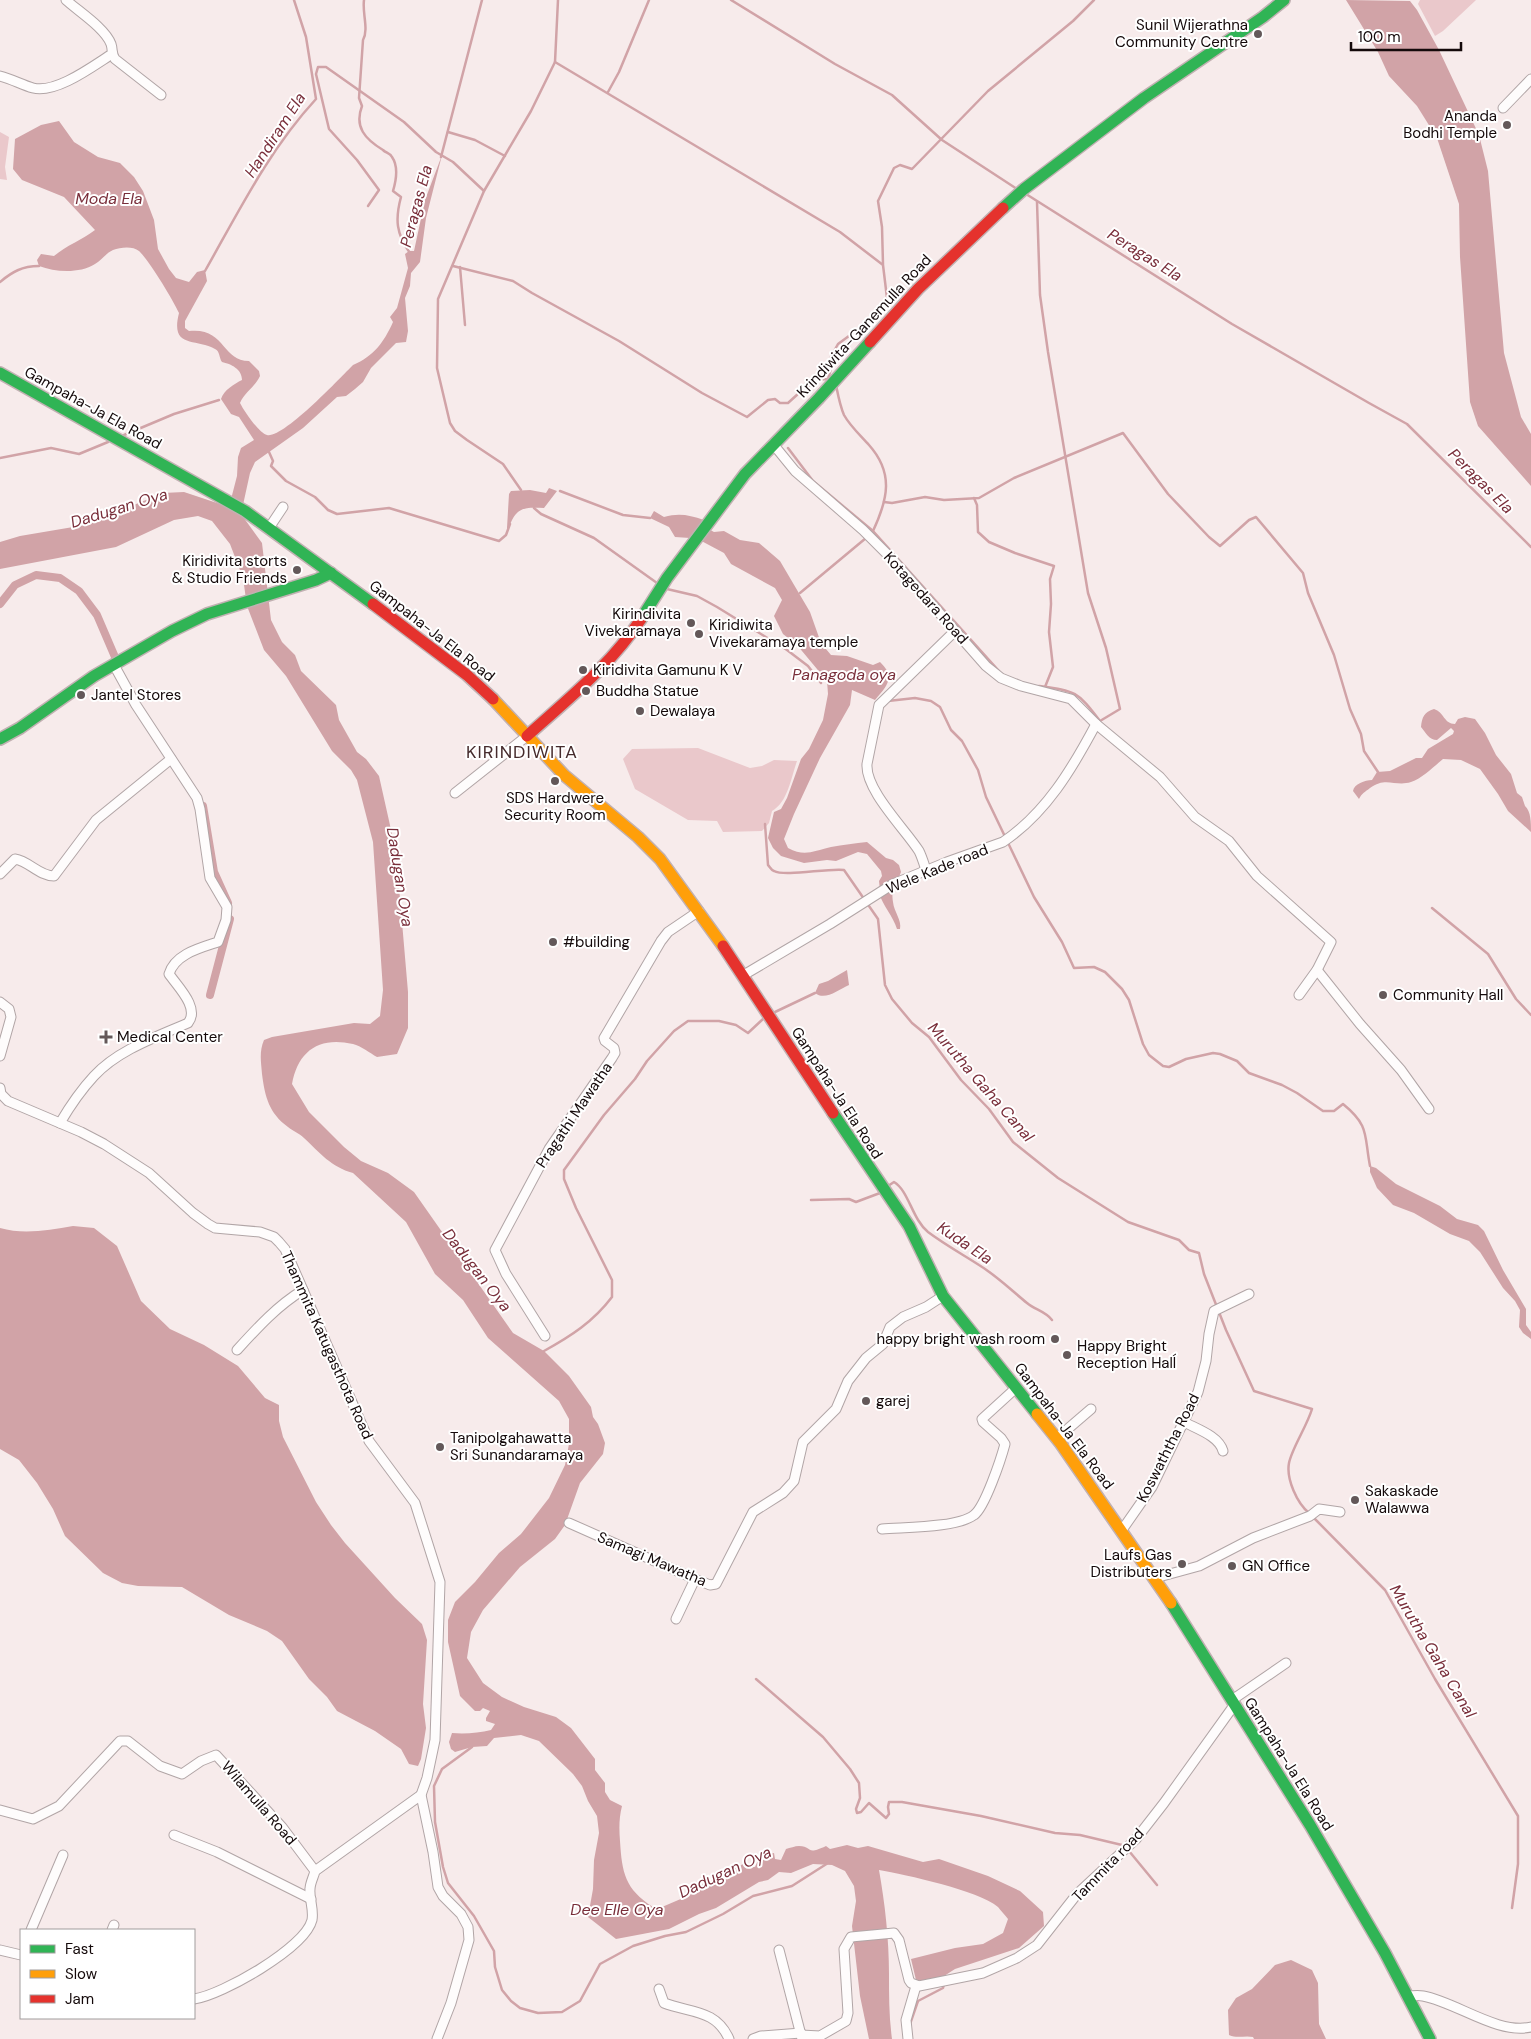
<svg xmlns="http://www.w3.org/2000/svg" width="1531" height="2039" font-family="'DM Sans',sans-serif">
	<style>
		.green { fill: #eac8cb }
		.water { fill: #d1a3a7 }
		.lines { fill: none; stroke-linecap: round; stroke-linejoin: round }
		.stream { stroke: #d1a3a7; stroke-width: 2.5 }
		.canal { stroke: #d1a3a7; stroke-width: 8 }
		.street-casing { stroke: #b1a5a6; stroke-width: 11 }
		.fast-casing { stroke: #c1b1b2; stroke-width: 14 }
		.slow-casing { stroke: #c1b1b2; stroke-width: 14 }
		.jam-casing { stroke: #c1b1b2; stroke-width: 14 }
		.street { stroke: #fefcfc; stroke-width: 9 }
		.fast { stroke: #30b455; stroke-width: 11 }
		.slow { stroke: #ff9f0a; stroke-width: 11 }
		.jam { stroke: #e5322d; stroke-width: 11 }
		.poi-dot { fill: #635859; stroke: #fff; stroke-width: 2 }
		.labels { text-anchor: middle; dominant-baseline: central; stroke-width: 4; stroke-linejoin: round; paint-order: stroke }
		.poi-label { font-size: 15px; fill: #14090a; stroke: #fff; text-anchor: start }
		.street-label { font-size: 15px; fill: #14090a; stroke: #fff }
		.water-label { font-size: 16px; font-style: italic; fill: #792e3a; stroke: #fff }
		.quarter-label { font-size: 18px; letter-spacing: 1px; fill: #462b2d; stroke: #fff }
	</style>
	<rect width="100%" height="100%" fill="#f7ebeb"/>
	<g class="green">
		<polygon points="1420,0 1476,0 1443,31 1435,36 1418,4"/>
		<polygon points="0,132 9,137 5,167 7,180 0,179"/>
		<path d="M698 748 750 768 762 766 774 760 797 761C791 778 788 802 772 811L769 823 762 831 723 832 717 821 688 820 635 789 623 759 632 749Z"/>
	</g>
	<g class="water">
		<polygon points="1346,0 1410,1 1417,10 1439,50 1479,135 1488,171 1504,353 1521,417 1531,434 1531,486 1478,426 1470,402 1460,257 1459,204 1437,138 1417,106 1389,76 1378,52"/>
		<path d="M59 121 74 142 98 157 120 163 134 177 143 191 154 220 158 249 169 269 176 278 189 282 197 272 205 270 207 281 185 321V328L189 331C225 327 222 361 249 361L259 371 260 376C255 387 245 392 240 403 244 411 259 433 267 435 283 439 341 377 353 365 374 356 384 342 393 322L390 317 397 308 408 268 405 254 409 251H414L425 200 442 155 426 218 420 262 411 273 410 286 405 298 408 331 406 342 396 343 371 368 363 382 355 389 346 396 337 397 303 428 255 462 250 473 241 514 262 543 271 620 282 642 295 655 301 671 336 705 339 720 357 752 366 759 379 776 396 852 408 992V1028L397 1054 377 1057C370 1053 361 1046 353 1044 319 1036 298 1051 292 1084L309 1112 344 1147 361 1161 388 1173 414 1192 513 1333 544 1351 569 1376 591 1407 593 1417 598 1424 605 1443 603 1454 580 1483 565 1525 555 1539 520 1567 483 1610 471 1632 467 1658 483 1683 502 1697 524 1707 556 1717 571 1728 595 1759V1770L605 1783V1792L610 1800 622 1806C619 1818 619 1828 620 1841 622 1873 625 1889 653 1907H662L683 1898 698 1887 747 1862 749 1866 755 1867 760 1856 774 1853 775 1859 781 1860 786 1849C790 1848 795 1846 799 1846 813 1846 805 1856 826 1846L830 1849 847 1845 858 1848 868 1846 923 1862 939 1859 988 1876 1020 1891 1043 1912 1044 1926 1019 1948 955 1969 941 1978 922 1981 916 1980 911 1959 955 1948 983 1944 1003 1933 1008 1919C1005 1915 1001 1911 998 1907 978 1890 906 1875 879 1870 885 1904 889 1939 889 1974 889 1996 889 2017 892 2039H869L860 1996 852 1926 856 1901 854 1886 845 1871 832 1865 813 1864 791 1873 779 1872 768 1880 759 1882 716 1908 699 1914 669 1929 616 1939 588 1917 593 1889 594 1860 599 1833 597 1816 588 1801 582 1786 573 1774 539 1741 521 1735 494 1738 487 1746 472 1747 455 1752 451 1749 449 1742 452 1733C465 1734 479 1733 491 1730L495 1724 486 1721V1718L490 1711 483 1708 480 1711H475L460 1696 448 1642V1620L455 1602 475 1582 499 1553 521 1534 549 1498 565 1465 569 1444V1419L559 1401 488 1338 463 1300 435 1274 406 1222 353 1173C331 1167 320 1153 304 1138 299 1133 293 1131 288 1127 269 1113 265 1097 262 1074 261 1061 259 1052 264 1040L272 1037 354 1023 370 1024 380 1016 383 990 373 842 357 780 351 770 332 751 286 676 264 650 247 606 243 578 230 544 212 521 198 516 174 520 116 547 0 569V542L20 536 85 525 163 493 184 492 229 507 237 476 238 457 241 448 254 440 239 417 231 414 221 399C224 390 234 384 242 380 242 369 231 364 222 362 219 358 220 351 215 349 195 338 170 349 179 313 173 300 149 260 139 251 133 246 121 247 113 250 106 253 101 261 95 264 79 274 55 272 39 266L37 260 41 254 54 256C67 245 82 240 95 230L64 197 22 180 13 169 15 139 41 125Z"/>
		<path d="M549 488 557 491 544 508C523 507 516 507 508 530L507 528 509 494 511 491 530 490 546 493Z"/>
		<path d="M654 511 664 517C679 513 689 515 704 520L701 525 714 532 724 531 740 540 759 543 780 561 810 612 821 643 831 655 847 656 873 665 880 662C896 677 887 686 875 700L852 690 850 705 820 758 794 814 784 839 788 848C805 857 813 851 831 847 843 845 855 843 867 842L886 858 893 860 899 865 901 872 899 877 893 879 880 890 879 881 882 876 881 871 867 854 858 852 836 861 827 860 804 863 781 856 773 848 768 838 774 812 781 809 787 798 801 759 809 749 823 720 828 694 827 681 797 645 783 634 774 616 782 600 775 588 731 564 724 553 692 536 690 538 675 537 669 527 650 518Z"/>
		<path d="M1434 709C1444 712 1444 724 1455 724L1458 719 1465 717 1475 719 1485 733 1496 755 1511 774 1517 793 1522 797 1525 806C1531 811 1531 823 1531 832L1508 811 1498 794 1480 769 1461 760 1443 759C1433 767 1423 778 1411 782 1395 787 1386 776 1370 788 1365 792 1362 793 1359 799L1353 791C1354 784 1365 780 1372 780L1377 772 1390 771 1416 758H1422L1428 749 1453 734 1454 731 1451 728 1437 740C1429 740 1426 733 1421 727 1422 717 1424 712 1434 709Z"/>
		<path d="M891 886C893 892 892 896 893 902 894 912 902 920 900 929H897C893 916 883 906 879 893Z"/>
		<path d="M847 970 849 985C838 990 825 1001 815 993L819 984 828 981Z"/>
		<polygon points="1370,1166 1376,1168 1396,1184 1440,1206 1457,1219 1478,1225 1484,1231 1503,1270 1526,1309 1526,1325 1531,1332 1531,1339 1523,1333 1519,1327 1520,1310 1515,1301 1503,1288 1480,1252 1469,1241 1450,1234 1414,1213 1393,1205 1377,1188 1370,1172"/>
		<path d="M73 1226 94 1228 117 1246 141 1301 170 1329 204 1345 238 1366 265 1398 279 1405V1421L283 1437 316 1502 331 1525 345 1543 395 1598 422 1624 427 1640 423 1704 426 1728 421 1759 418 1766 409 1764 401 1749 375 1731 337 1711 327 1697 309 1679 282 1641 267 1631 229 1615 182 1587 138 1586 122 1583 103 1573 65 1536 53 1509 37 1483 19 1460 0 1449V1228C24 1235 49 1230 73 1226Z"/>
		<path d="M1291 1960 1312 1970 1318 1983 1319 2024 1326 2039H1254L1253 2037C1244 2035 1238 2039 1229 2035L1228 2010 1236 1998 1252 1989 1275 1965Z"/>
	</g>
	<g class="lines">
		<g class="stream">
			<path d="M364 0C362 13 369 29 363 40L359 98 362 106C354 127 365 139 383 150 386 153 390 153 392 157 399 167 396 181 393 191L401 197C395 219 396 234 410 253"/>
			<polyline points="731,0 835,64 892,95 942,140 1017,189"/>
			<polyline points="608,92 619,72 649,0"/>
			<polyline points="448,132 475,140 505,156"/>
			<polyline points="441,157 482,0"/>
			<polyline points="1026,194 1232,324 1369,403 1407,424 1531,547"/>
			<path d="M1037 202 1040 295 1048 352 1088 593 1106 648 1120 709 1100 721C1077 691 1076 691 1039 686"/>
			<polyline points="368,206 379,190 357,160 329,129 316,74 318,67 326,67 404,122 436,152 453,162 484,191"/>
			<polyline points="883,264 882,227 878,201 894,168 900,165 912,169 988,91 1073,21 1094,0"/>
			<path d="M453 266 513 281 532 293 619 341 702 393 747 417 768 400 775 399 780 403H788L799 393 803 394C813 383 810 379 828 379L831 369 829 360 838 344 883 311 887 298 883 265 840 232 555 62"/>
			<polyline points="460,267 465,325"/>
			<path d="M205 271C239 211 269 150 316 99L306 37 294 0"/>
			<path d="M0 282C12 272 22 266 39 266"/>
			<path d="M836 385C838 395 840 406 844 415 850 426 861 436 869 445 894 473 888 499 873 531"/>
			<polyline points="124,435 174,414 219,400"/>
			<polyline points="788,448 813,481 873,531 999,671"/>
			<polyline points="269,452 273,461 271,466 286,481 315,497 328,510 337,514 389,508 499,541 506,535 510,524"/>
			<polyline points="0,458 51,448 79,454 108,442"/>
			<polyline points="521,490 503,464 467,440 455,431 450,423 437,368 438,299 484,191 531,111 555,62 558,0"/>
			<polyline points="560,491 623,515 650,518"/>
			<polyline points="974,498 977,505 978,532 989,542 1015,553 1054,566 1050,579 1051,604 1049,632 1053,667 1045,687"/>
			<polyline points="884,502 892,503 925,497 944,500 979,498 1014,478 1123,433 1168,494 1209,537 1220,546 1249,520 1256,517 1303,573 1308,593 1334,655 1350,709 1361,734 1364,751 1378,772"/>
			<polyline points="534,508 541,514 594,538 657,583"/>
			<polyline points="667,589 697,596 717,607 787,650 808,666 821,683"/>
			<polyline points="800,593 866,538"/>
			<path d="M888 701 915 698 931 701 940 707 951 730 962 741 978 770 986 797 1034 897 1062 942 1074 968 1094 967 1105 972 1122 989 1129 1000 1143 1044 1149 1055 1163 1066 1169 1067 1186 1059 1213 1053 1220 1054 1237 1061 1249 1073 1282 1085 1297 1093 1323 1111H1334L1343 1104C1370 1126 1364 1135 1370 1166"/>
			<path d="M765 824 768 865C770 867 771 870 774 871 785 877 827 868 844 870L878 919 885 985 892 999 912 1023 929 1037 961 1080 989 1109 1013 1142 1058 1178 1128 1222 1179 1240 1189 1250 1199 1253 1204 1274 1226 1330 1254 1391 1312 1409C1307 1426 1292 1448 1289 1463 1286 1479 1297 1503 1309 1513"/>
			<polyline points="1432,908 1488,954 1516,999 1531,1015"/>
			<polyline points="775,1012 815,993"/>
			<path d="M888 1186 894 1182C909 1191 912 1219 928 1232 944 1244 962 1254 979 1265 997 1276 1011 1290 1027 1303 1035 1310 1045 1311 1052 1320"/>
			<polyline points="811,1200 849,1199 856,1202 880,1193"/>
			<path d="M544 1351C571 1336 593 1322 612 1297V1280L576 1208 564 1179V1170L604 1115 635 1079 647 1061 674 1031 688 1021H719L736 1025 748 1033 763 1019"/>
			<polyline points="1313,1517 1385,1590 1435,1679 1518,1816 1518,1864 1512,1908"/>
			<polyline points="756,1679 823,1737 850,1769 859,1783 860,1798 856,1809 857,1813 861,1812 869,1803 886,1818 889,1814 888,1807 889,1802 902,1802 981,1816 1055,1833 1080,1835 1122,1845 1129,1851 1157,1885"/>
			<polyline points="472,1747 442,1769 434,1786 435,1822 443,1867 448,1883 474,1916 494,1951 495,1967 502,1990 511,2001 520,2008 538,2013 562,2012 580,2001 600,1964 633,1946 665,1936 686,1932 723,1914 753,1896 792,1886 828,1863"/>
			<polyline points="910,2024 918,2001 943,1988 944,1984"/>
		</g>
		<g class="canal">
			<polyline points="0,604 15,585 36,575 60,578 79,591 97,615 118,664"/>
			<polyline points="203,806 214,872 228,903"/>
			<polyline points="210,995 230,919"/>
		</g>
		<g class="street-casing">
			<g id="street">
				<path d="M66 0C78 11 105 28 111 44 113 50 111 53 115 59L161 95"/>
				<path d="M0 76C12 79 22 85 33 88 56 94 93 66 112 54"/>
				<polyline points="1503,108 1531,79"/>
				<polyline points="773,444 795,471 863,530 891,558 986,666 1001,678 1021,686 1071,699 1096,724 1160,777 1195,817 1229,841 1257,876 1331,942 1317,970 1299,995"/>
				<polyline points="269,528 283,507"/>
				<polyline points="455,793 527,736"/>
				<path d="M926 870C924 864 922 857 919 851 905 829 865 790 867 764L879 705 955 631"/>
				<path d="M0 874 15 859C29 861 39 876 54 876L96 820 171 759"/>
				<polyline points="1317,970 1360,1024 1401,1070 1429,1109"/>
				<path d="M742 976 830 924 893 884 947 862 1003 842C1046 813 1072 769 1096 724"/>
				<polyline points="0,1002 9,1009 11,1017 0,1056"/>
				<polyline points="0,1088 1,1094 8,1101 81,1132 104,1144 149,1173 193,1213 208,1224 215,1228 260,1232 274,1237 279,1242 285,1249 303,1290 369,1441 415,1503 440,1582 435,1740 427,1778 421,1795 433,1852 438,1887 443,1896 461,1914 468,1927 469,1940 451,2003 437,2039"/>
				<path d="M60 1123C70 1106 81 1090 94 1076 118 1050 156 1037 188 1023 200 1008 178 987 169 974 175 954 200 948 218 942L226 920 227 907 210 878 200 809 197 798 136 705 114 665"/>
				<polyline points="545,1336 506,1274 495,1250 549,1149 612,1058 615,1053 614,1048 605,1041 604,1038 661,941 668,932 699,911"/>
				<path d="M237 1350C258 1327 277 1306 303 1290"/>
				<path d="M1184 1422C1197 1429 1219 1436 1223 1451"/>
				<polyline points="1056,1439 1091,1409"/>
				<polyline points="569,1523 695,1579 710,1585 716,1584 753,1512 783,1493 794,1481 803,1442 836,1409 848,1381 866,1358 883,1344 890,1327 903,1317 926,1307 943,1296"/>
				<path d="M882 1529C904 1527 957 1528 974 1515 985 1507 1001 1459 1005 1444L1001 1438 983 1422 982 1419 1016 1388"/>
				<polyline points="1122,1530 1152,1487 1198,1392 1206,1361 1209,1334 1214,1311 1249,1294"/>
				<polyline points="1155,1578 1199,1566 1253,1538 1310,1516 1319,1509 1340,1512"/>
				<polyline points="676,1619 695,1579"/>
				<polyline points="1232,1700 1286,1663"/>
				<polyline points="0,1810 33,1819 59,1806 120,1741 128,1741 160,1766 182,1774 201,1761 216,1755 282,1827 315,1871"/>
				<polyline points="174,1835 217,1852 311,1899"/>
				<polyline points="31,1930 63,1855"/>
				<polyline points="112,1930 114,1925"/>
				<polyline points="0,1950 21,1955"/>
				<polyline points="779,1950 802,2039"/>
				<path d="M659 1989 664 2003C690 2013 716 2009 729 2039"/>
				<path d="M1407 1996C1412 1996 1418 1995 1423 1996 1456 2002 1498 2035 1531 2027"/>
				<path d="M194 1999C222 1995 305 1948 312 1920 314 1909 309 1899 310 1889 310 1883 314 1876 315 1871L421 1795"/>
				<polyline points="801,2035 820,2036 846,2021 848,2013 844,1949 851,1937 894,1933 899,1940 909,1980 911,1983 919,1986 983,1973 1017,1958 1037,1945 1077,1894 1136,1839 1164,1803 1235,1704"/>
				<polyline points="753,2039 761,2036 801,2033"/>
				<polyline points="908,2039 906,2020 916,1986"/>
			</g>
		</g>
		<g class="fast-casing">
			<g id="fast">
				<polyline points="1003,208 1024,189 1144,98 1263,17 1284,0"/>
				<polyline points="0,373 245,511 373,604"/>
				<polyline points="641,619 667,578 745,474 819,398 870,342"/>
				<polyline points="0,739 20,728 94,676 172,631 207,614 316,580 331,573"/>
				<polyline points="833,1113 909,1226 943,1296 1037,1414"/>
				<polyline points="1171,1603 1310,1825 1385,1953 1430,2039"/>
			</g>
		</g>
		<g class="slow-casing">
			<g id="slow">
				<polyline points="493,699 564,775 638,837 660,859 723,946"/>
				<polyline points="1037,1414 1061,1444 1171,1603"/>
			</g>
		</g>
		<g class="jam-casing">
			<g id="jam">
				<polyline points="870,342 918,289 1003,208"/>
				<polyline points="373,604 467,675 493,699"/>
				<path d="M527 736C568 699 611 665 641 619"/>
				<polyline points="723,946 833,1113"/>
			</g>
		</g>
		<use href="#street" class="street"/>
		<use href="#fast" class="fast"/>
		<use href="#slow" class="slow"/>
		<use href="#jam" class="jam"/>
	</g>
	<g class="poi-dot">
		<circle cx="1258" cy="34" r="5"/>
		<circle cx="1507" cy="125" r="5"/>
		<circle cx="297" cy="570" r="5"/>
		<circle cx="691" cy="623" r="5"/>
		<circle cx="699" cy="634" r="5"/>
		<circle cx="583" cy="670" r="5"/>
		<circle cx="586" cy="691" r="5"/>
		<circle cx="81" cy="695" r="5"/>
		<circle cx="640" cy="711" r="5"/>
		<circle cx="555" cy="781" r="5"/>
		<circle cx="553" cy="942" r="5"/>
		<circle cx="1383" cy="995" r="5"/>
		<path d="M103.5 1029.5h5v5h5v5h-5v5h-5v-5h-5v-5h5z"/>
		<circle cx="1055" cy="1339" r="5"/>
		<circle cx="1067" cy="1355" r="5"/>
		<circle cx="866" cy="1401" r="5"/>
		<circle cx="440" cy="1447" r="5"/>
		<circle cx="1355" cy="1500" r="5"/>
		<circle cx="1182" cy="1564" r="5"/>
		<circle cx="1232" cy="1566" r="5"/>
	</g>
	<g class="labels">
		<g class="poi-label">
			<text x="1248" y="25" text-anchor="end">Sunil Wijerathna<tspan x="1248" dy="17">Community Centre</tspan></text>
			<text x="1497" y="116" text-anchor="end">Ananda<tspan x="1497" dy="17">Bodhi Temple</tspan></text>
			<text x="287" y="561" text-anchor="end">Kiridivita storts<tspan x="287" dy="17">&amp; Studio Friends</tspan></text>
			<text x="681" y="614" text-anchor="end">Kirindivita<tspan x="681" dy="17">Vivekaramaya</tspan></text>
			<text x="709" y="625">Kiridiwita<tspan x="709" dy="17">Vivekaramaya temple</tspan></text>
			<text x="593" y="670">Kiridivita Gamunu K V</text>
			<text x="596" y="691">Buddha Statue</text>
			<text x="91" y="695">Jantel Stores</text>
			<text x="650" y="711">Dewalaya</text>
			<text x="555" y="798" text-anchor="middle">SDS Hardwere<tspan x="555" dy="17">Security Room</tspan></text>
			<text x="563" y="942">#building</text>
			<text x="1393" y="995">Community Hall</text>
			<text x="117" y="1037">Medical Center</text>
			<text x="1045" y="1339" text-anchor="end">happy bright wash room</text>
			<text x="1077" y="1346">Happy Bright<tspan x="1077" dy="17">Reception Halĺ</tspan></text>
			<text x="876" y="1401">garej</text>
			<text x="450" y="1438">Tanipolgahawatta<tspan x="450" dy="17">Sri Sunandaramaya</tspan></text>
			<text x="1365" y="1491">Sakaskade<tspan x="1365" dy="17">Walawwa</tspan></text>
			<text x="1172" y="1555" text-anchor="end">Laufs Gas<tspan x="1172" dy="17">Distributers</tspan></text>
			<text x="1242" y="1566">GN Office</text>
		</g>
		<g class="street-label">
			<text transform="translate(864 326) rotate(-47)">Krindiwita-Ganemulla Road</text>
			<text transform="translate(93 408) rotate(29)">Gampaha-Ja Ela Road</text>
			<text transform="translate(926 598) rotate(48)">Kotagedara Road</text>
			<text transform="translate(432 631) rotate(38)">Gampaha-Ja Ela Road</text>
			<text transform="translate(937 869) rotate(-22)">Wele Kade road</text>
			<text transform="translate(837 1093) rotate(57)">Gampaha-Ja Ela Road</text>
			<text transform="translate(574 1115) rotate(-56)">Pragathi Mawatha</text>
			<text transform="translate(327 1345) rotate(66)">Thammita Katugasthota Road</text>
			<text transform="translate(1064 1426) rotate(53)">Gampaha-Ja Ela Road</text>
			<text transform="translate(1168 1448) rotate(-63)">Koswaththa Road</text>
			<text transform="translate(652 1559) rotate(23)">Samagi Mawatha</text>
			<text transform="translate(1289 1764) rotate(58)">Gampaha-Ja Ela Road</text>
			<text transform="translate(259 1803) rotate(49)">Wilamulla Road</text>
			<text transform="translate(1108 1865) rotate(-46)">Tammita road</text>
		</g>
		<g class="water-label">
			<text transform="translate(275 135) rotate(-57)">Handiram Ela</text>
			<text x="109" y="198">Moda Ela</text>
			<text transform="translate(416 206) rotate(-75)">Peragas Ela</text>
			<text transform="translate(1145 255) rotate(32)">Peragas Ela</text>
			<text transform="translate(1481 481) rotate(45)">Peragas Ela</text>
			<text transform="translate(119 508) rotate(-17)">Dadugan Oya</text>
			<text x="844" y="674">Panagoda oya</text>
			<text transform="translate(400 877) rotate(81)">Dadugan Oya</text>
			<text transform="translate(981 1082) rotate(49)">Murutha Gaha Canal</text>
			<text transform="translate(965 1243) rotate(34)">Kuda Ela</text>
			<text transform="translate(477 1270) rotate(52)">Dadugan Oya</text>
			<text transform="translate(1433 1651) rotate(59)">Murutha Gaha Canal</text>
			<text transform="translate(725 1872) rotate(-25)">Dadugan Oya</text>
			<text x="617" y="1909">Dee Elle Oya</text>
		</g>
		<g class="quarter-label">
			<text x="522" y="752">KIRINDIWITA</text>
		</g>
	</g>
	<rect x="20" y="1929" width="175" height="90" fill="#ffffff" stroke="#a19d9d"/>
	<rect x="30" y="1945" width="25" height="8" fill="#30b455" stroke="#a19d9d"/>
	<text x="65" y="1954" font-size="15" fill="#14090a">Fast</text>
	<rect x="30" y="1970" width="25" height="8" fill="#ff9f0a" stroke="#a19d9d"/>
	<text x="65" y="1979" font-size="15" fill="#14090a">Slow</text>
	<rect x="30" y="1995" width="25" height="8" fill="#e5322d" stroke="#a19d9d"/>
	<text x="65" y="2004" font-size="15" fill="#14090a">Jam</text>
	<path d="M1351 42v8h110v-8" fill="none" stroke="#14090a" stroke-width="2.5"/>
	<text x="1358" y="42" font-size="15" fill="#14090a" stroke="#ffffff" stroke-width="4" paint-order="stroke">100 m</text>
</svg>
